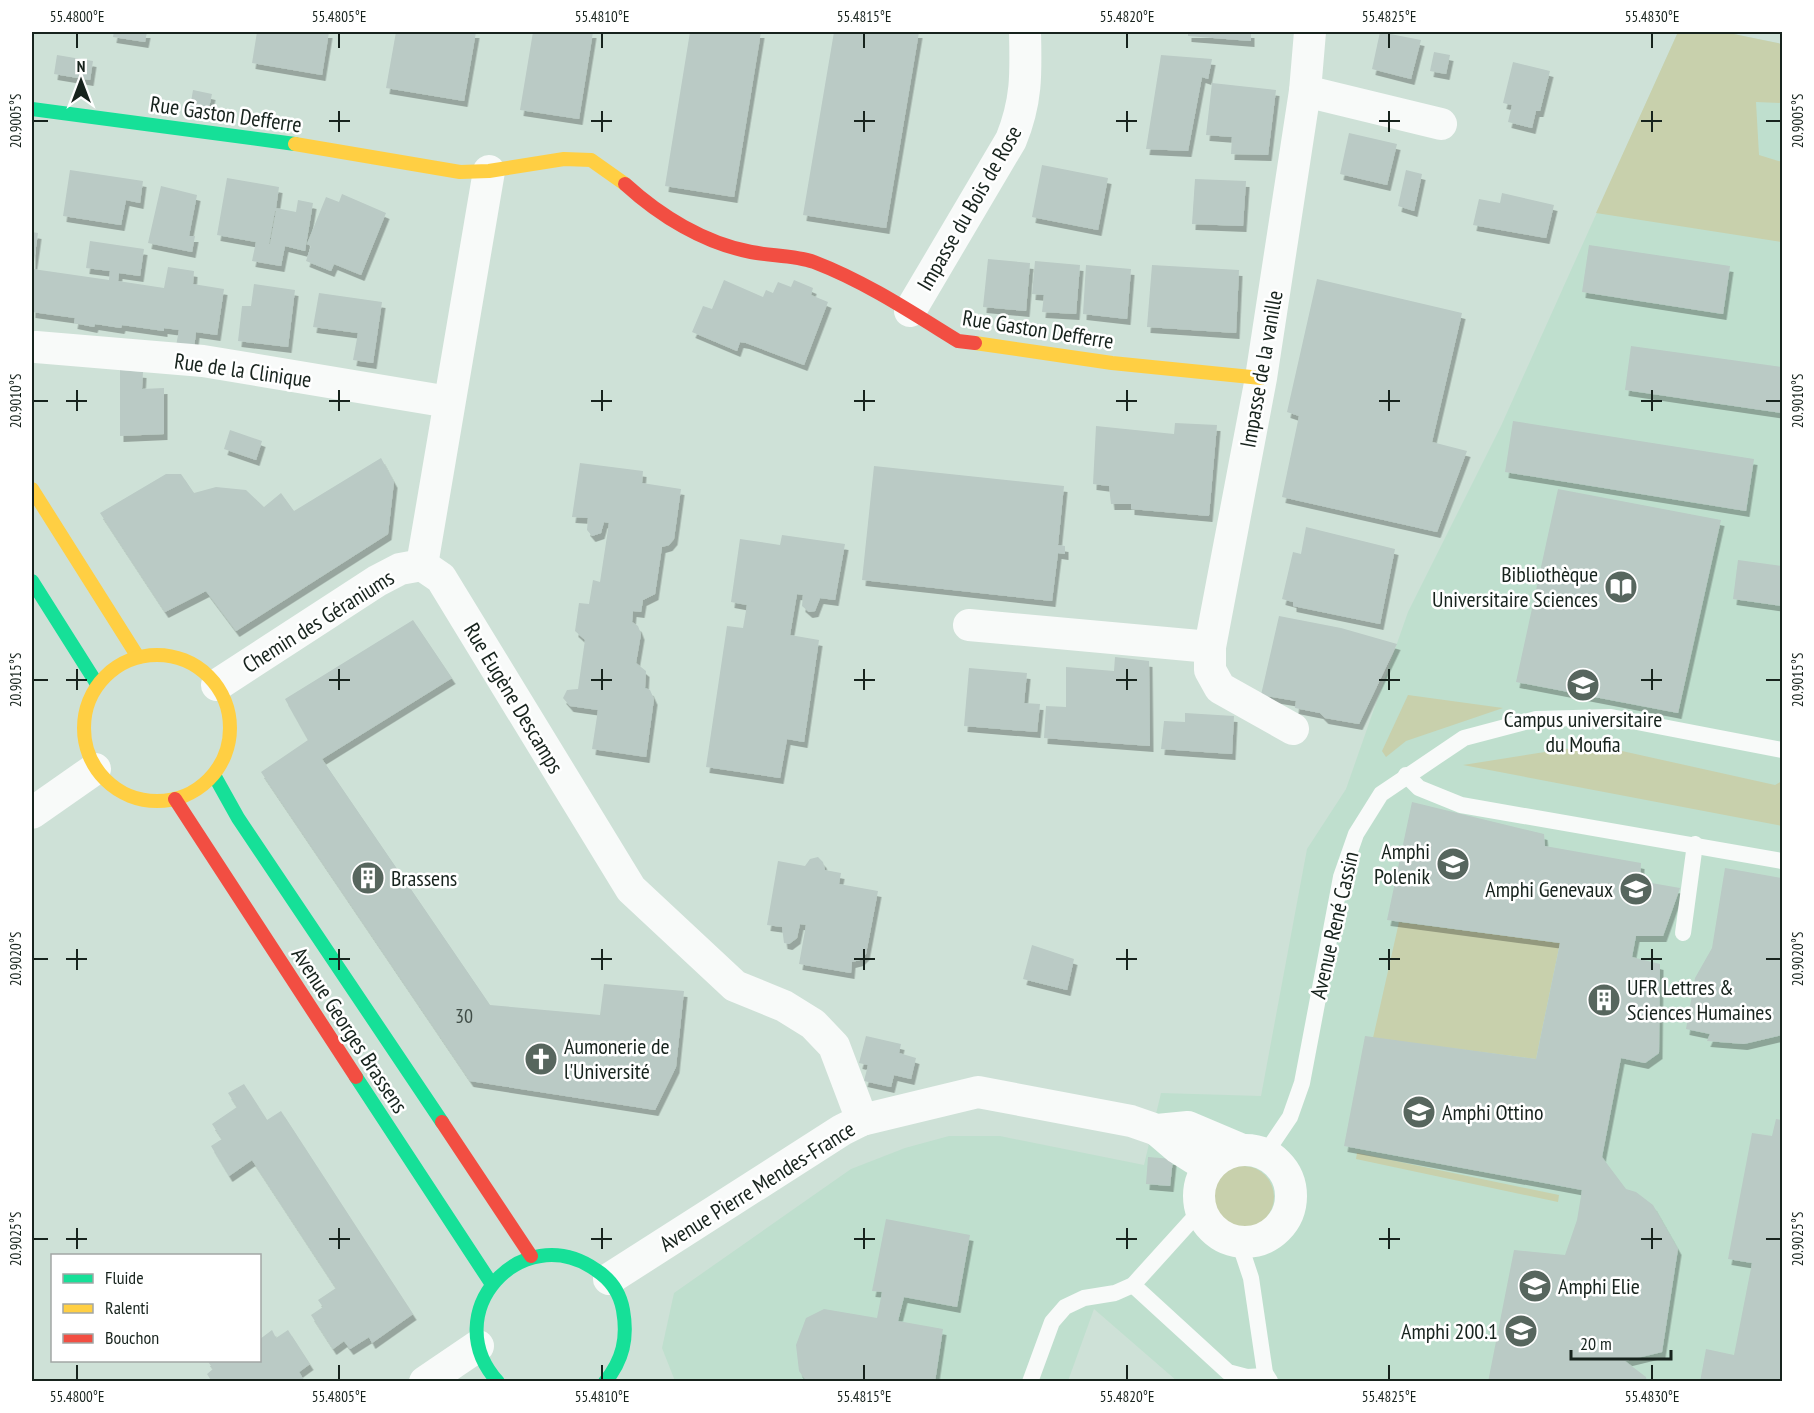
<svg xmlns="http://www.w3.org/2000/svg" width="1814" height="1413" font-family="'PT Sans Narrow',sans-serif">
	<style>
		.built { fill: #bfdfce }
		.green { fill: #c8d0ac }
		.building { fill: #bacac5; fill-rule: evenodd; filter: url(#shadow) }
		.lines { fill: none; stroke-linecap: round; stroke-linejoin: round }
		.lane { stroke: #f8faf9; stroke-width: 16 }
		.street { stroke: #f8faf9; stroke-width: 32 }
		.fast { stroke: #16e098; stroke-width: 14 }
		.slow { stroke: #ffcf43; stroke-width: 14 }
		.jam { stroke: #f24e42; stroke-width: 14 }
		.ticks { fill: none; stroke: #17231d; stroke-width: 2 }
		.labels { text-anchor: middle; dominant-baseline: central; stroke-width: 5; stroke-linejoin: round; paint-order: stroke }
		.number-label { font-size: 20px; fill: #404d47 }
		.street-label { font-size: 22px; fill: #17231d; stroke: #fff }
		.poi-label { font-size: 22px; fill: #17231d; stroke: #fff; text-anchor: start }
		.neatline { fill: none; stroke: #17231d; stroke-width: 2 }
		.ticks-label { font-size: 15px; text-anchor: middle; fill: #17231d }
	</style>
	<defs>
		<filter id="shadow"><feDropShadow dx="3.5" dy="6" stdDeviation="0" flood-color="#0004"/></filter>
	</defs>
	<rect width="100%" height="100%" fill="#cee1d7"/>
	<polygon class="built" points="1678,32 1724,32 1782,44 1782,1381 1177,1381 1094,1309 1068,1381 675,1381 662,1348 674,1293 851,1169 905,1148 949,1136 1000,1136 1144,1165 1161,1093 1261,1096 1307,849 1346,789 1408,612 1501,426"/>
	<g class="green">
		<polygon points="1678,32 1724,32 1782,44 1782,103 1756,102 1759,155 1782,162 1782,242 1596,213"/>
		<polygon points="1408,695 1503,708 1406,741 1386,757 1382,751"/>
		<polygon points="1592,748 1622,751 1775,785 1782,781 1782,826 1463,765 1564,749"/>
		<polygon points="1399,922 1560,943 1536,1059 1373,1038"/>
		<polygon points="1357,1153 1559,1195 1558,1202 1356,1159"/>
		<circle cx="1243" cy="1197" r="31"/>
	</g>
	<g class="building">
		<polygon points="114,32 147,32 145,42 113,37"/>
		<polygon points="257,32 329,32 322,75 252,63"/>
		<polygon points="396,32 476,32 464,101 386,88"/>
		<polygon points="533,32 593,32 579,119 520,110"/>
		<polygon points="690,32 761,32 734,197 665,186"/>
		<polygon points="834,32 919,32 886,228 803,215"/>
		<polygon points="1188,32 1251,32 1251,41 1188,36"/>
		<polygon points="1380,32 1421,40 1411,79 1372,69"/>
		<polygon points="1434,52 1450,55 1446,74 1430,71"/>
		<polygon points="57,55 93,61 90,80 54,74"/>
		<polygon points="1161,55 1212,59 1208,79 1202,77 1188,151 1146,149"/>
		<polygon points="1513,62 1550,71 1540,111 1536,111 1532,128 1508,122 1512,105 1503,103"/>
		<polygon points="1212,83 1276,90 1268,155 1231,154 1232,137 1206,135"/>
		<polygon points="193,90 212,94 208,112 190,108"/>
		<polygon points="1349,133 1397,144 1387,185 1340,174"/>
		<polygon points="1042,165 1108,178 1098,230 1032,217"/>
		<polygon points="70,170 143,181 140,203 126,200 121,225 63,216"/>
		<polygon points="1406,170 1422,174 1414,211 1398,206"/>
		<path d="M227 178 279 187 276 208 296 212 298 200 313 203 305 251 285 246 281 266 252 261 256 242 217 235ZM275 211H276L270 244H269Z"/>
		<polygon points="1195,179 1246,181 1243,226 1192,224"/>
		<polygon points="161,186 197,195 189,236 195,236 192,252 148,243"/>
		<polygon points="1502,193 1554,205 1546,238 1473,225 1479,199 1500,203"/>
		<polygon points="342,194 386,213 361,275 334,264 331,271 306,261 311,246 307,244 326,197 339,202"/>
		<polygon points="32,232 38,233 33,269 109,280 110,271 86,268 90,241 144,249 140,276 119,273 118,281 164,288 168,267 194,271 193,284 224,289 217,335 196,332 194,349 176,346 179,330 164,328 164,331 122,325 121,328 95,324 94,327 74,323 75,318 32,312"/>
		<polygon points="1589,245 1730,266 1723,314 1582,292"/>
		<polygon points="988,259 1030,263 1026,311 983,307"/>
		<polygon points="1035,261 1080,265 1076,314 1042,312 1044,295 1032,294"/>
		<polygon points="1086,265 1131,269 1127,319 1083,314"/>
		<polygon points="1152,265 1239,270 1236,333 1147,327"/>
		<polygon points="1317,279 1462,313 1432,442 1467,451 1437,532 1282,497 1299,416 1287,412"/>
		<polygon points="724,280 763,297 766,290 773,293 778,282 791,287 794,280 813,288 811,295 828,302 804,365 746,343 740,342 737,351 692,332 703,306 712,309"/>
		<polygon points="254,284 295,290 288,347 238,341 242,306 251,306"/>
		<polygon points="319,293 382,302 373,363 353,360 358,333 313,327"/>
		<polygon points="1631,346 1782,367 1782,413 1625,390"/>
		<polygon points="120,370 143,372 142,389 164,388 164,434 120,436"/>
		<polygon points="1513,421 1754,459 1746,511 1505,472"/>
		<polygon points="1175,423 1217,425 1209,516 1131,509 1131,504 1111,504 1109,486 1093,484 1096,426 1174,434"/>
		<polygon points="230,430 262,441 256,460 224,449"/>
		<polygon points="381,458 394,482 388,534 236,631 206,591 165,612 100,513 166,474 181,474 194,493 216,487 246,490 264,507 281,493 294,511"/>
		<polygon points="580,463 643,471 642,483 681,489 674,539 669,545 662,547 655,594 643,600 641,612 633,611 632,622 638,626 641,634 636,663 646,671 645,688 650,690 654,699 646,757 592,749 598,710 570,706 563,698 567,690 578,689 585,640 575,631 579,603 589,604 593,580 600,582 609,523 604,522 601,533 592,536 587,530 588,518 572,517"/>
		<polygon points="874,466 1064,486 1058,545 1065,546 1065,554 1058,553 1052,601 862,580"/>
		<polygon points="1558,489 1721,520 1678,713 1516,682"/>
		<polygon points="1306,527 1395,549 1380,624 1293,606 1293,602 1282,599 1293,552 1301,554"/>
		<polygon points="782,535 845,544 835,600 820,598 815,611 809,612 802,606 803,595 797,594 790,635 819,640 804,742 787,739 780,778 706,767 727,626 743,628 747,605 731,602 740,539 780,545"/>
		<polygon points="1738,560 1782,566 1782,606 1733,599"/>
		<polygon points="1279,616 1341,628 1397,644 1359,724 1325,718 1320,713 1295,708 1296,701 1261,695"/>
		<polygon points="413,620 452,678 322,759 490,1005 600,1015 604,984 684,991 676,1067 655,1110 470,1081 261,772 308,740 285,699"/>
		<polygon points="1115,657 1149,661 1150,746 1044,738 1046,706 1066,707 1066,667 1114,671"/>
		<polygon points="969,668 1027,673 1024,703 1040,704 1037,732 964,726"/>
		<polygon points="1185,713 1234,716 1232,754 1161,749 1164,721 1185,722"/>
		<polygon points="1412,802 1544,834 1545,846 1641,863 1640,881 1680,888 1663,936 1636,936 1632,957 1660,964 1659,1053 1645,1063 1621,1058 1602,1157 1626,1189 1636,1192 1653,1205 1678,1249 1662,1352 1625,1361 1646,1377 1647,1382 1488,1382 1514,1250 1565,1255 1577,1220 1582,1190 1344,1146 1365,1036 1536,1059 1560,943 1387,920"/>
		<polygon points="818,857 823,862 825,870 841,873 839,884 878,891 866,954 860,960 852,962 851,973 799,964 806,925 800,924 797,938 789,944 784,943 782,927 767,925 778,861 805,866 810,859"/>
		<polygon points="1725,868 1782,878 1782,1035 1744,1044 1707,1041 1710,1034 1686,1029 1695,978 1712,948"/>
		<polygon points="1032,945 1074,959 1067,990 1023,979"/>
		<polygon points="866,1036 901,1044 899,1053 916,1058 911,1079 894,1075 891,1087 864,1081 868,1065 859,1063"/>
		<polygon points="244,1084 267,1120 281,1111 413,1314 372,1343 369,1337 350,1349 344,1341 333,1349 311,1315 323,1307 318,1300 336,1288 252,1160 229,1176 211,1146 222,1139 212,1124 237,1107 228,1093"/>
		<polygon points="1776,1119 1782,1120 1782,1382 1700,1382 1706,1349 1734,1355 1752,1263 1728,1259 1752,1133 1772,1136"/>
		<polygon points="1148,1157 1173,1159 1170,1186 1146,1184"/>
		<polygon points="886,1219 970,1235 957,1307 904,1297 898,1321 943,1329 935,1382 807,1382 799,1371 796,1345 806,1318 824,1309 877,1318 882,1292 872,1291"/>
		<polygon points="272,1330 276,1338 288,1330 310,1364 299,1372 305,1382 212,1382 207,1374 213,1369 207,1360 260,1360 260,1339"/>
	</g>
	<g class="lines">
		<g class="lane">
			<polyline points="1406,775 1419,788 1461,805 1782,861"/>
			<polyline points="1683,933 1695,844"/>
			<polyline points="1265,1154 1290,1117 1302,1083 1341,877 1356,834 1381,794 1464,738 1536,719 1611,717 1782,750"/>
			<polyline points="1239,1242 1251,1278 1265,1373 1270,1381"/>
			<polyline points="1133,1285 1228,1372 1247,1377 1266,1376 1265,1373"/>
			<polyline points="1030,1382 1052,1322 1065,1307 1084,1298 1115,1293 1133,1285 1200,1211"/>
		</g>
		<g class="street">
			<polyline points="1305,91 1441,124"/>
			<path d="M910 311 1011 140C1027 101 1026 73 1025 32"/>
			<polyline points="36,347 203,361 449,402"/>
			<polyline points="422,565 441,578 631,889 735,986 784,1006 813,1024 834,1046 862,1120"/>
			<polyline points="422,565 489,171"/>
			<polyline points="969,625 1210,647 1210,670 1220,688 1293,729"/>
			<polyline points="1210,647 1261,378 1305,91 1310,32"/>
			<polyline points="217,685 377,581 400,569 422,565"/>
			<polyline points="32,813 95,769"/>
			<polyline points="1157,1130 1178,1148 1208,1167"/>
			<circle cx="1245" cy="1196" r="46"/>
			<polyline points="609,1279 842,1130 862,1120 978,1092 1131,1121 1157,1130 1188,1127 1240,1149"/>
			<polyline points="425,1382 478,1346"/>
		</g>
		<g class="fast">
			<polyline points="32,109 295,144"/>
			<polyline points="32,581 97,684"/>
			<polyline points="214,775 238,818 442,1122"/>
			<polyline points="356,1077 491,1283"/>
			<path d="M498 1382C436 1314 521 1218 596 1270 610 1279 620 1293 623 1310 628 1338 623 1360 605 1382"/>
		</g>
		<g class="slow">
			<polyline points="295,144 460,172 489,171 564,159 591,160 625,184"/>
			<polyline points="975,343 1112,363 1261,378"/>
			<polyline points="32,489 138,657"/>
			<circle cx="157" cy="728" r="73"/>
		</g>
		<g class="jam">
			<path d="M625 184C660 216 704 243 751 252 771 256 795 255 814 262 866 282 911 312 958 341L975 343"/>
			<polyline points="175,799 356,1077"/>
			<polyline points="442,1122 531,1256"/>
		</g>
	</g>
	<path class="ticks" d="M77 33V48M339 33V48M602 33V48M864 33V48M1127 33V48M1389 33V48M1652 33V48M339 111V132M602 111V132M864 111V132M1127 111V132M1389 111V132M1652 111V132M33 121H48M329 121H350M591 121H612M854 121H875M1116 121H1137M1379 121H1400M1641 121H1662M1766 121H1781M77 390V411M339 390V411M602 390V411M864 390V411M1127 390V411M1389 390V411M1652 390V411M33 401H48M66 401H87M329 401H350M591 401H612M854 401H875M1116 401H1137M1379 401H1400M1641 401H1662M1766 401H1781M77 669V690M339 669V690M602 669V690M864 669V690M1127 669V690M1389 669V690M1652 669V690M33 680H48M66 680H87M329 680H350M591 680H612M854 680H875M1116 680H1137M1379 680H1400M1641 680H1662M1766 680H1781M77 949V970M339 949V970M602 949V970M864 949V970M1127 949V970M1389 949V970M1652 949V970M33 959H48M66 959H87M329 959H350M591 959H612M854 959H875M1116 959H1137M1379 959H1400M1641 959H1662M1766 959H1781M77 1228V1249M339 1228V1249M602 1228V1249M864 1228V1249M1127 1228V1249M1389 1228V1249M1652 1228V1249M33 1239H48M66 1239H87M329 1239H350M591 1239H612M854 1239H875M1116 1239H1137M1379 1239H1400M1641 1239H1662M1766 1239H1781M77 1365V1380M339 1365V1380M602 1365V1380M864 1365V1380M1127 1365V1380M1389 1365V1380M1652 1365V1380"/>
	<defs>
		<g id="library-disc" transform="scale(1.725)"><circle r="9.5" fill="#57665e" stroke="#fff"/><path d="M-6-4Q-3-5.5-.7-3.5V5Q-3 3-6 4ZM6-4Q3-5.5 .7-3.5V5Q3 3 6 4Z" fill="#fff"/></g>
		<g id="university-disc" transform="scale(1.725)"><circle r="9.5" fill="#57665e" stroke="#fff"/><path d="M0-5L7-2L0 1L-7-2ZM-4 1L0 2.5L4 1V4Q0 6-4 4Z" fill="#fff"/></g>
		<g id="building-disc" transform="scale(1.725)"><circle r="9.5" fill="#57665e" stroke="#fff"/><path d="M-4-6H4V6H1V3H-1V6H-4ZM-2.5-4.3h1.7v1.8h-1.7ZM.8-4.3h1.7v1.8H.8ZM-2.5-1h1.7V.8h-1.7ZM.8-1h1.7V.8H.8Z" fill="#fff"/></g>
		<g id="church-disc" transform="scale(1.725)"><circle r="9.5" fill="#57665e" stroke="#fff"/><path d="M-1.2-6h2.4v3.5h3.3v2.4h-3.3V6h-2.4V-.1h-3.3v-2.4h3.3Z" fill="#fff"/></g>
	</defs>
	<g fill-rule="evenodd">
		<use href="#library-disc" x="1621" y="587"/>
		<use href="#university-disc" x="1583" y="685"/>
		<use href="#university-disc" x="1453" y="864"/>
		<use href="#building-disc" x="368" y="878"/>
		<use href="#university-disc" x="1636" y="889"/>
		<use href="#building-disc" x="1604" y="1000"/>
		<use href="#church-disc" x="541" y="1059"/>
		<use href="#university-disc" x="1419" y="1112"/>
		<use href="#university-disc" x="1535" y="1286"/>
		<use href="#university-disc" x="1521" y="1331"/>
	</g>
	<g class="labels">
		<g class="number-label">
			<text x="464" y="1016">30</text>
		</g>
		<g class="street-label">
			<text transform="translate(226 114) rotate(8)">Rue Gaston Defferre</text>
			<text transform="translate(969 208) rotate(-60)">Impasse du Bois de Rose</text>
			<text transform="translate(1038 329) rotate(9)">Rue Gaston Defferre</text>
			<text transform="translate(1261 369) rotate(-80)">Impasse de la vanille</text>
			<text transform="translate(243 370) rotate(8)">Rue de la Clinique</text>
			<text transform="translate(318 621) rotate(-32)">Chemin des Géraniums</text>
			<text transform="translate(514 698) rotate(59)">Rue Eugène Descamps</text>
			<text transform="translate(1334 925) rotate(-77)">Avenue René Cassin</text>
			<text transform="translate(350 1030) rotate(57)">Avenue Georges Brassens</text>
			<text transform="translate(757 1186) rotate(-32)">Avenue Pierre Mendes-France</text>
		</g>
		<g class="poi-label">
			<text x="1598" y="574" text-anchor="end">Bibliothèque<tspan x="1598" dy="25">Universitaire Sciences</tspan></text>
			<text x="1583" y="719" text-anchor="middle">Campus universitaire<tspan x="1583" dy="25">du Moufia</tspan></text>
			<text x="1430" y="851" text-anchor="end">Amphi<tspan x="1430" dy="25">Polenik</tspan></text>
			<text x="391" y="878">Brassens</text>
			<text x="1613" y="889" text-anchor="end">Amphi Genevaux</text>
			<text x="1627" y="987">UFR Lettres &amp;<tspan x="1627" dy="25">Sciences Humaines</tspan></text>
			<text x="564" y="1046">Aumonerie de<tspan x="564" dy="25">l'Université</tspan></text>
			<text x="1442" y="1112">Amphi Ottino</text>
			<text x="1558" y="1286">Amphi Elie</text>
			<text x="1498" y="1331" text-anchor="end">Amphi 200.1</text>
		</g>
	</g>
	<rect width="1814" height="1413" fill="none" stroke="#ffffff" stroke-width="66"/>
	<rect x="51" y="1254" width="210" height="108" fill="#ffffff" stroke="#a2a7a5" stroke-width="1.5"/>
	<rect x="63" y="1274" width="30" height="9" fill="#16e098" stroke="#a2a7a5" stroke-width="1.5"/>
	<text x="105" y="1284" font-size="18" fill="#17231d">Fluide</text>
	<rect x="63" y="1304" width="30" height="9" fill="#ffcf43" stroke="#a2a7a5" stroke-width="1.5"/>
	<text x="105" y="1314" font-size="18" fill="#17231d">Ralenti</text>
	<rect x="63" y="1334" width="30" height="9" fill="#f24e42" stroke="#a2a7a5" stroke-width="1.5"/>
	<text x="105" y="1344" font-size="18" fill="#17231d">Bouchon</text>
	<g transform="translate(81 81)" stroke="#ffffff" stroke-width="4.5" paint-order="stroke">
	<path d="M0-4.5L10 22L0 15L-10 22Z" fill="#17231d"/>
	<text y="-9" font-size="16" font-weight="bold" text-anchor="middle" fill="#17231d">N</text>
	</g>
	<path d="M1571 1350v9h100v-9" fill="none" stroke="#17231d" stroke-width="3"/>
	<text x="1580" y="1350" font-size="18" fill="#17231d" stroke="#ffffff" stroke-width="4.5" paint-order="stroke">20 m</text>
	<rect x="33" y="33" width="1748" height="1347" class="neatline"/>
	<g class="ticks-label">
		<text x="77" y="22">55.4800°E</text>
		<text x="339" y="22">55.4805°E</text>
		<text x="602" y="22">55.4810°E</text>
		<text x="864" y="22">55.4815°E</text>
		<text x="1127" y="22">55.4820°E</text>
		<text x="1389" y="22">55.4825°E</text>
		<text x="1652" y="22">55.4830°E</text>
		<text transform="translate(16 121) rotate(-90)" y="5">20.9005°S</text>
		<text transform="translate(1798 121) rotate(-90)" y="5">20.9005°S</text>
		<text transform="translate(16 401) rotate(-90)" y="5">20.9010°S</text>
		<text transform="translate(1798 401) rotate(-90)" y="5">20.9010°S</text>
		<text transform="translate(16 680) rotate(-90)" y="5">20.9015°S</text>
		<text transform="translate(1798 680) rotate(-90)" y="5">20.9015°S</text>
		<text transform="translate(16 959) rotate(-90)" y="5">20.9020°S</text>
		<text transform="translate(1798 959) rotate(-90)" y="5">20.9020°S</text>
		<text transform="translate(16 1239) rotate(-90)" y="5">20.9025°S</text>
		<text transform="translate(1798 1239) rotate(-90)" y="5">20.9025°S</text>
		<text x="77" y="1402">55.4800°E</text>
		<text x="339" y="1402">55.4805°E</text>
		<text x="602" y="1402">55.4810°E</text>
		<text x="864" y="1402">55.4815°E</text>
		<text x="1127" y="1402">55.4820°E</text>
		<text x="1389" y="1402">55.4825°E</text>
		<text x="1652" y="1402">55.4830°E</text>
	</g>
</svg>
